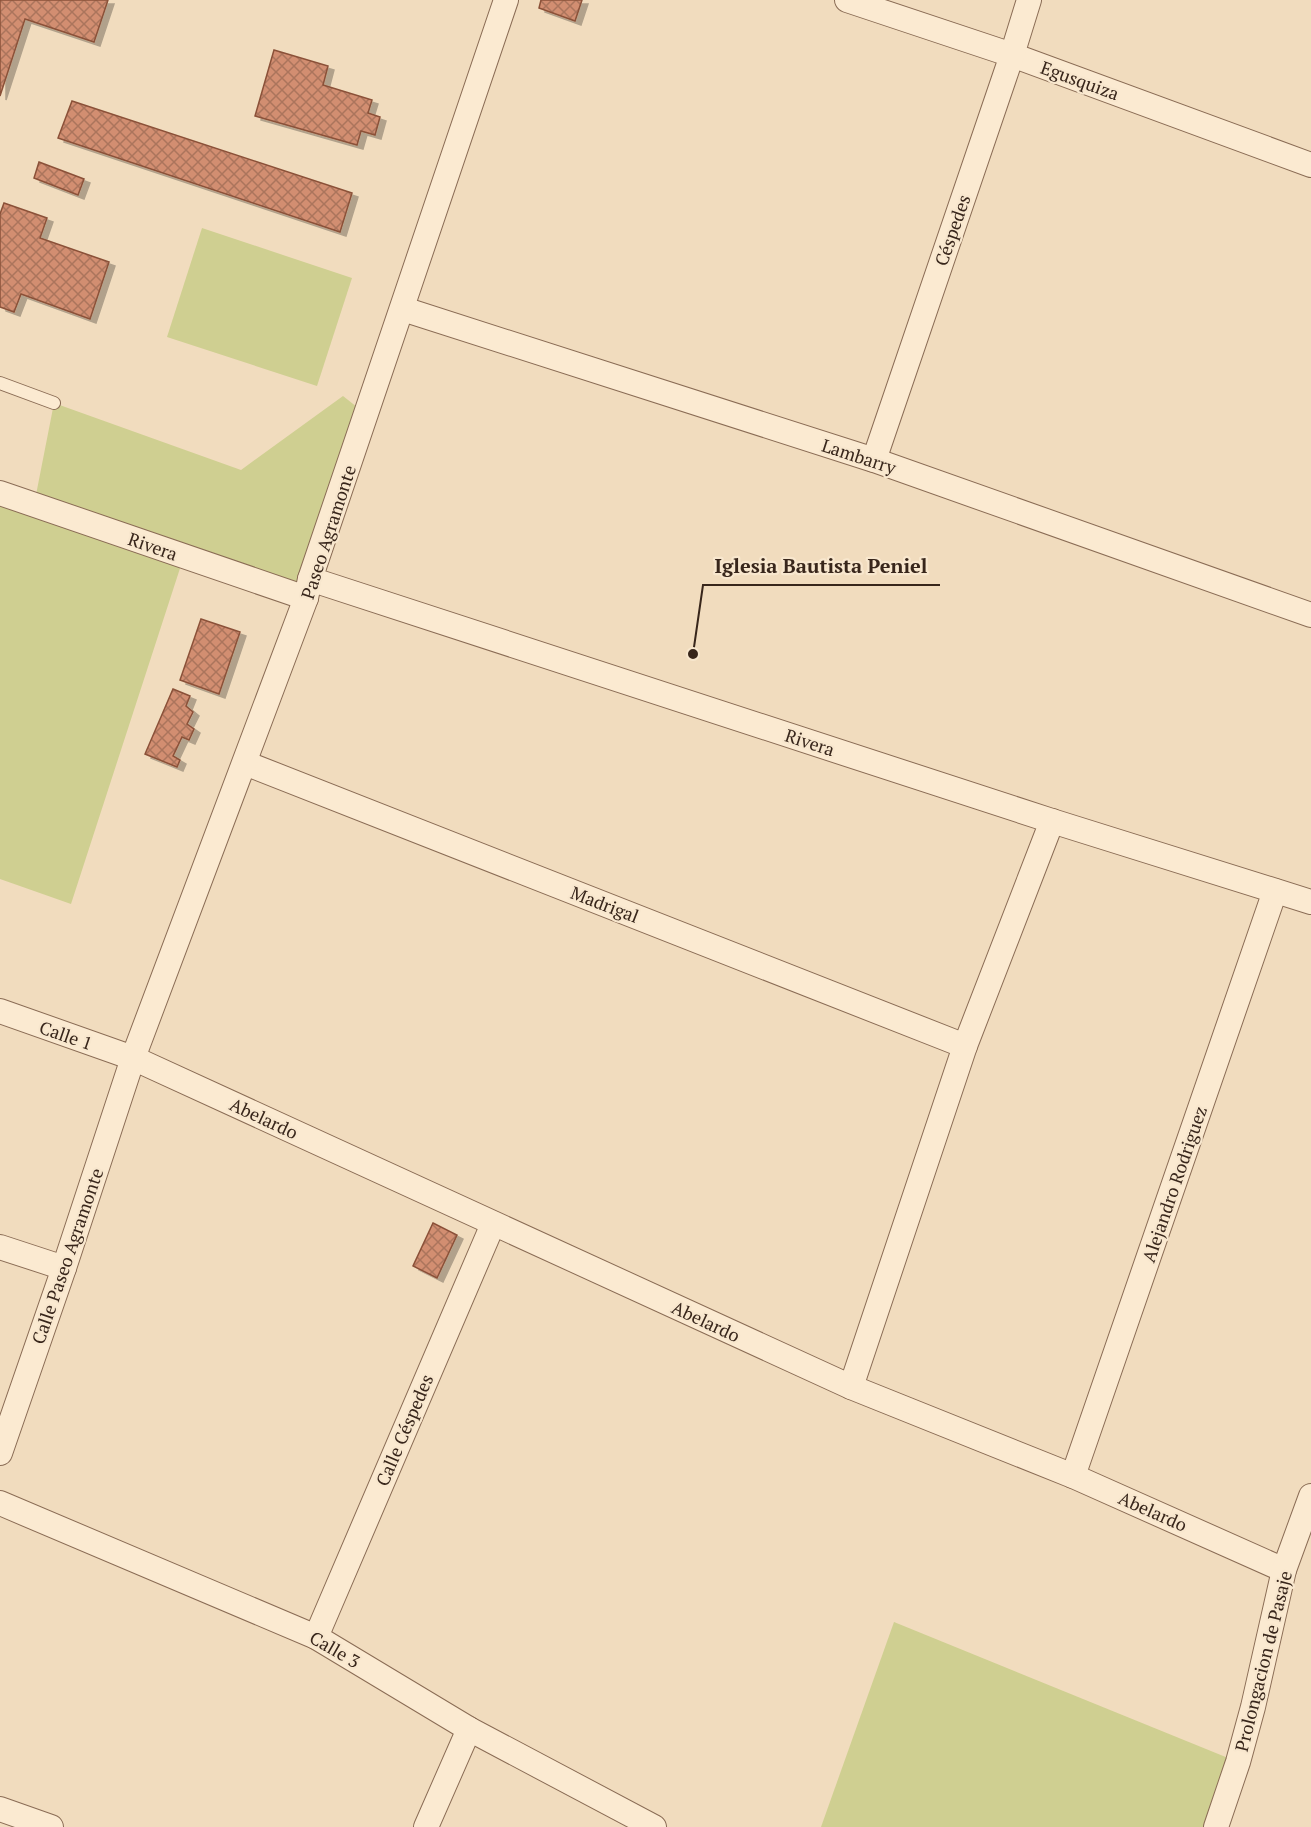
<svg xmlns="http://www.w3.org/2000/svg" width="1311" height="1827" font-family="'PT Serif',serif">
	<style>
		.grass { fill: #cfcf91 }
		.building { fill: url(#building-cross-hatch); stroke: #8b5139; stroke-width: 1.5; filter: url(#shadow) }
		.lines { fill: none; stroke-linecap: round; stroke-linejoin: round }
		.lane-casing { stroke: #8a6c55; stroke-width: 14 }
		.street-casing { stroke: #8a6c55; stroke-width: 26 }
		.lane { stroke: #fbead1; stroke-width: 12 }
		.street { stroke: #fbead1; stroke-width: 24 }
		.labels { text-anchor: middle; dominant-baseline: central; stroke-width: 4.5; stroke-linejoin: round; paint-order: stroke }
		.street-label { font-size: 18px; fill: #38261b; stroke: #f8e7ce }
		.leader { fill: none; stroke: #38261b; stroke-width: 2 }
		.callout-dot { fill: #38261b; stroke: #f8e7ce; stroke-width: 2 }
		.callout-label { font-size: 20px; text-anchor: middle; font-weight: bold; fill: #38261b; stroke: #f8e7ce; stroke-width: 4.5; stroke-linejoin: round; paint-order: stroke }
	</style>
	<defs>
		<pattern id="building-cross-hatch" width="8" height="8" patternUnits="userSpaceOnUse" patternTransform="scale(1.5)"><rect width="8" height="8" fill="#d28e71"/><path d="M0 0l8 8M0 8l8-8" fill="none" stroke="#ab745c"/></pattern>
		<filter id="shadow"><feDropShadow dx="6" dy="4" stdDeviation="0" flood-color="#0004"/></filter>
	</defs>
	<rect width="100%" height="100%" fill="#f1dcbe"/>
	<g class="grass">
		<polygon points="202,228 352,278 317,386 167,337"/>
		<polygon points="343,396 367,415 306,598 184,556 71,904 0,879 0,493 34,505 54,403 241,470"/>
		<polygon points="894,1622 1238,1762 1223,1827 821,1827"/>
	</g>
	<g class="building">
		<polygon points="0,0 108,0 94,42 25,19 0,96"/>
		<polygon points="541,0 582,0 575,21 539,8"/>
		<polygon points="274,50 328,66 323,85 372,100 368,113 380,117 375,135 361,131 357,145 255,116"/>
		<polygon points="72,101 352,193 340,232 58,138"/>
		<polygon points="39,162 84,179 78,195 34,178"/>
		<polygon points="4,203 47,218 40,238 109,262 90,319 21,294 14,312 0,307 0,214"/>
		<polygon points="201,619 240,632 219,694 180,680"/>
		<polygon points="173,689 190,696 186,706 193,712 187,724 194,729 189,740 182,737 173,756 180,760 177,767 145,754"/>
		<polygon points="433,1223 457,1235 437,1278 413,1266"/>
	</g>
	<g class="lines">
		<g class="lane-casing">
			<polyline id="lane" points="0,383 54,403"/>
		</g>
		<g class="street-casing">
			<g id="street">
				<polyline points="847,0 1012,55 1311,165"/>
				<polyline points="403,309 874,460 1311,615"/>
				<polyline points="874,460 1012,55 1029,0"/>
				<polyline points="0,493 306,598"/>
				<polyline points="310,579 1052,821 1311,902"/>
				<polyline points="245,763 965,1046"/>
				<polyline points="0,1011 133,1058 851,1387 1073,1476 1284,1570"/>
				<polyline points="0,1247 64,1268"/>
				<polyline points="851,1387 965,1046 1052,821"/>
				<polyline points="0,1453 64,1268 133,1058 306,598 310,579 506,0"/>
				<polyline points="1073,1476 1275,891"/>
				<polyline points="0,1503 316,1637 469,1729 654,1827"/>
				<polyline points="316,1637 493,1224"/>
				<polyline points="0,1809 51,1827"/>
				<polyline points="426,1827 469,1729"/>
				<polyline points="1216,1827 1238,1762 1253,1707 1284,1570 1311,1496"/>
			</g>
		</g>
		<use href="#lane" class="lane"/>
		<use href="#street" class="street"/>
	</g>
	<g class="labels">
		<g class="street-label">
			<text transform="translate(1080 80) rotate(20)">Egusquiza</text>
			<text transform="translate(952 230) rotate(-71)">Céspedes</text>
			<text transform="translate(859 456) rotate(18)">Lambarry</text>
			<text transform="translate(328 532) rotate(-72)">Paseo Agramonte</text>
			<text transform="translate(153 546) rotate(19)">Rivera</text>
			<text transform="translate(810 742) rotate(18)">Rivera</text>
			<text transform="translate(605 904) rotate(21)">Madrigal</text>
			<text transform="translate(66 1035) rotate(19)">Calle 1</text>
			<text transform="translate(264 1118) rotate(25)">Abelardo</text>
			<text transform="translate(1174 1184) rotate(-71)">Alejandro Rodriguez</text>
			<text transform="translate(67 1256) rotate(-71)">Calle Paseo Agramonte</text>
			<text transform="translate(706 1321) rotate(25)">Abelardo</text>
			<text transform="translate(404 1430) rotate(-67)">Calle Céspedes</text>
			<text transform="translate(1153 1511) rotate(24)">Abelardo</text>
			<text transform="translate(335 1649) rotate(30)">Calle 3</text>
			<text transform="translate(1263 1661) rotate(-76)">Prolongacion de Pasaje</text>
		</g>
	</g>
	<path class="leader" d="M693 654L703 585H940"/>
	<circle class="callout-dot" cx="693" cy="654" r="6"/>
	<g class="callout-label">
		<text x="821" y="573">Iglesia Bautista Peniel</text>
	</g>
</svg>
